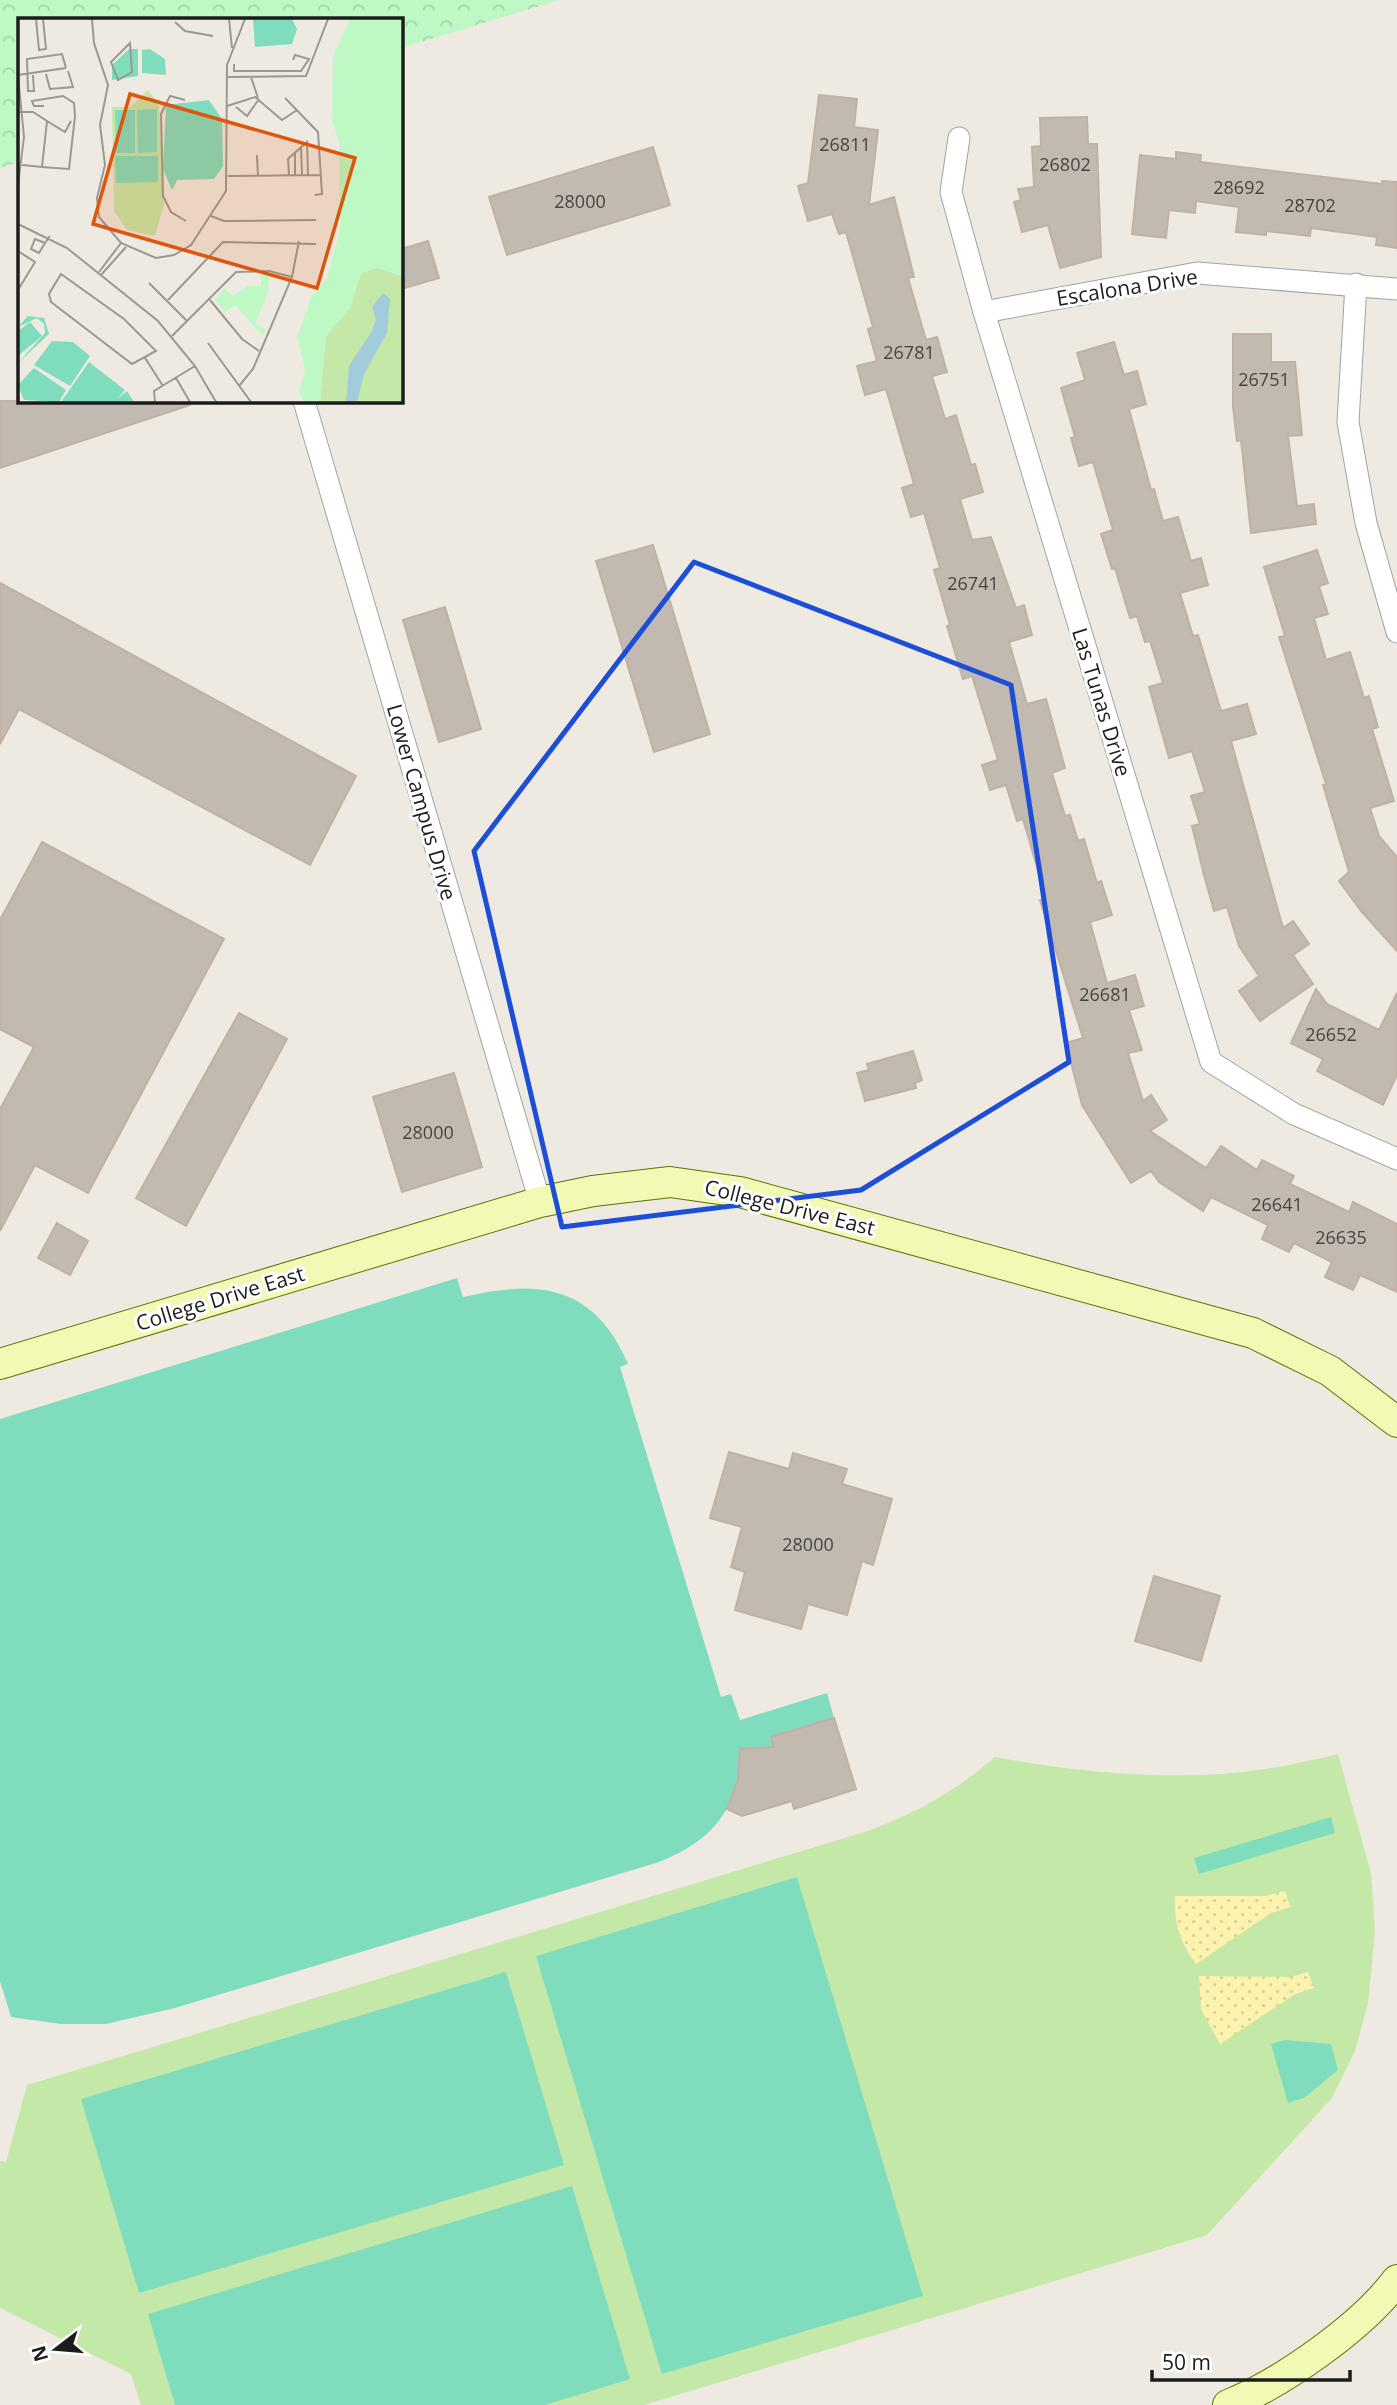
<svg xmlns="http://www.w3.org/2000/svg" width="1397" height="2405" font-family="'Open Sans',sans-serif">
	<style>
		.grass { fill: #c4e8a7 }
		.sand { fill: url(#sand-dots) }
		.park { fill: url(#park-crowns) }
		.pitch { fill: #7fddbd }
		.building { fill: #c2bab1; stroke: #bfb1a4; stroke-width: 2 }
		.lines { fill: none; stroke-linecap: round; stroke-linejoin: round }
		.street-casing { stroke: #a3a3a3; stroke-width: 23 }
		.secondary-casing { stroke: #607105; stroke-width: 32 }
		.street { stroke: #fff; stroke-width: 21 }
		.secondary { stroke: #f2f9b5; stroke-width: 30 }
		.marked { fill: none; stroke: #1d4ed8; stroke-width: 5; stroke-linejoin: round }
		.labels { text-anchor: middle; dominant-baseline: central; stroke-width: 6; stroke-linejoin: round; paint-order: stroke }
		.number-label { font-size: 18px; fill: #464441 }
		.street-label { font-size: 21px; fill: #1c1c1c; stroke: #fff }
		.inset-road { fill: none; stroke: #9a9893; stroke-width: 2 }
		.view { fill: #de560d; fill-opacity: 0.15; stroke: #de560d; stroke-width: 3.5 }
		.inset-edge { fill: none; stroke: #1c1c1c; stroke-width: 3.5 }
	</style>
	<defs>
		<pattern id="sand-dots" width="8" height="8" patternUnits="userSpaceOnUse" patternTransform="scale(1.75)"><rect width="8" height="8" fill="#fef2af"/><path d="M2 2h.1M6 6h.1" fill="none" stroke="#d9cf96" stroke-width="1.8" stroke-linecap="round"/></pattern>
		<pattern id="park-crowns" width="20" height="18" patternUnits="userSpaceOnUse" patternTransform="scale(1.75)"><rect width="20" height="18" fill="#bef9c5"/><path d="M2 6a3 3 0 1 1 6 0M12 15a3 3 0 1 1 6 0" fill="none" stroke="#a3d5a9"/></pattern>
	</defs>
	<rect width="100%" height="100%" fill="#eeeae2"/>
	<path class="grass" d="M1338 1754 1371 1873 1375 1931 1368 2004 1355 2051 1332 2098 1207 2235 644 2405H141L131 2374 0 2308V2161L6 2162 27 2085 868 1831C920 1811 952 1793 995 1757 1083 1773 1181 1783 1271 1768 1293 1765 1316 1759 1338 1754Z"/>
	<g class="sand">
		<path d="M1285 1891 1290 1907 1271 1913 1196 1964C1181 1945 1173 1921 1175 1896H1266Z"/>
		<polygon points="1308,1972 1314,1988 1295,1994 1220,2044 1201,2009 1199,1976 1290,1977"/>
	</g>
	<polygon class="park" points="0,0 560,0 401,48 401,19 19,19 19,162 0,168"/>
	<g class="pitch">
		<path d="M457 1278 463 1297C539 1279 594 1285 628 1364L620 1367 721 1697 731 1694 740 1720 827 1693 834 1718 771 1737 774 1747C765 1754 744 1764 739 1774 735 1782 734 1792 731 1800 717 1833 688 1851 656 1863L175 2008 106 2024H61L11 2017 0 1981V1419Z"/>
		<polygon points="1331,1817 1335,1833 1199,1874 1194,1858"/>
		<polygon points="797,1877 923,2296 662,2374 536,1956"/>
		<polygon points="506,1972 564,2165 139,2293 81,2099"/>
		<polygon points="1285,2040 1331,2044 1338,2070 1304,2098 1288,2103 1271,2044"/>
		<polygon points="572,2186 630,2379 545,2405 175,2405 148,2314"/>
	</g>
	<g class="building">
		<polygon points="819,95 857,99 854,127 878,130 869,205 894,197 914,277 908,278 926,340 937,337 947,372 932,376 945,419 956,415 971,465 975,464 983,492 960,499 972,540 991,537 1016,608 1024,605 1032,635 1009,642 1027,704 1046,699 1065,768 1052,773 1065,816 1070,815 1078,841 1084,839 1097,883 1101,881 1112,915 1090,922 1107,983 1135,975 1144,1006 1129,1010 1142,1050 1128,1053 1143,1101 1151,1095 1167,1120 1150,1131 1206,1168 1221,1146 1257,1170 1262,1160 1294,1176 1290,1184 1349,1212 1353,1202 1397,1224 1397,1292 1360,1275 1353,1290 1325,1277 1332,1262 1294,1243 1289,1252 1262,1239 1268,1225 1211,1197 1203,1211 1159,1182 1151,1171 1131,1183 1082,1105 1066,1043 1083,1038 1040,900 1046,898 1023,819 1017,821 1006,785 990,790 982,765 998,760 972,676 963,679 947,626 950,625 934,570 940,568 924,513 911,517 902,488 914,484 886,389 865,395 857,366 877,361 868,329 873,327 846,232 839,234 832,214 808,221 798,186 808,183"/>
		<polygon points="1087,117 1088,144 1097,144 1101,257 1060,268 1048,225 1022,232 1014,202 1021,200 1018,189 1034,187 1032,147 1041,146 1040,118"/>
		<polygon points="653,147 670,205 507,255 489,197"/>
		<polygon points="1176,152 1201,155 1200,162 1382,184 1382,181 1397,182 1397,248 1376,245 1377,237 1311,228 1310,236 1266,231 1266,235 1236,232 1239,207 1196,201 1195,213 1169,210 1166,238 1132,234 1140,155 1176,159"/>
		<polygon points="428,241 439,278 401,289 401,249"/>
		<polygon points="1233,334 1271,334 1271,362 1295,362 1302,435 1288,436 1297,506 1314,504 1316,524 1251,533 1241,440 1237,441 1233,407"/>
		<polygon points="1114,342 1124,375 1137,371 1146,404 1129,409 1151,490 1154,489 1163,521 1178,517 1191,561 1201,558 1208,585 1180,593 1193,636 1198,635 1221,711 1247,704 1256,734 1231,741 1283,928 1293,921 1309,944 1293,955 1313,984 1260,1021 1239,991 1259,976 1239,946 1227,907 1214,911 1204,875 1192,826 1200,824 1191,796 1205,792 1192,751 1169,758 1149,687 1163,683 1150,641 1145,642 1137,616 1130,618 1115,568 1112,569 1101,534 1113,530 1093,462 1079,466 1071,438 1075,437 1061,388 1085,380 1077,353"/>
		<polygon points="0,401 190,401 190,405 0,468"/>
		<polygon points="653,545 710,734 654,752 596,561"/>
		<polygon points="1317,550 1328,583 1319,586 1328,614 1314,618 1326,660 1350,652 1364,698 1369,696 1378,727 1372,729 1394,801 1370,808 1379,836 1397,857 1397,951 1362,912 1339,881 1349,872 1323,785 1326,784 1279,637 1285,636 1264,567"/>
		<polygon points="0,583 356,776 310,865 19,709 0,744"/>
		<polygon points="445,607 481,729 439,742 403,620"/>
		<polygon points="42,842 224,939 88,1193 35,1165 0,1231 0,1109 34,1047 0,1029 0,920"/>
		<polygon points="1316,989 1327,1004 1379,1030 1397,993 1397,1075 1383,1105 1317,1071 1323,1059 1291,1043"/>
		<polygon points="239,1013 287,1039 186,1226 136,1198"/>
		<polygon points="913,1051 922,1080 915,1083 916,1088 865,1101 857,1073 869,1070 867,1064"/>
		<polygon points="454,1073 482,1167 402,1192 373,1097"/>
		<polygon points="57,1223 88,1241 70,1275 38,1258"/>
		<polygon points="729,1452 789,1469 793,1453 847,1469 842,1484 892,1499 873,1565 862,1561 847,1615 808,1604 801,1629 735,1610 745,1572 731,1567 742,1527 710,1518"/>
		<polygon points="1154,1576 1220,1596 1201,1661 1135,1641"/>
		<polygon points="834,1718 856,1789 794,1809 792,1801 742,1816 727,1809 738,1779 740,1749 774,1747 771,1737"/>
	</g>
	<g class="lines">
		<g class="street-casing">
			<g id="street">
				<polyline points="959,138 951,192 984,312 1211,1062 1294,1114 1397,1159"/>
				<polyline points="1356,284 1348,422 1366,523 1397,632"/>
				<polyline points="984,312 1197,273 1397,289"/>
				<polyline points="304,401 540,1202"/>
			</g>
		</g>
		<g class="secondary-casing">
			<g id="secondary">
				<polyline points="0,1364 540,1202 593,1191 670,1182 740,1192 1253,1333 1330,1371 1397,1422"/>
				<path d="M1228 2405C1282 2383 1362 2327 1397 2280"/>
			</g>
		</g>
		<use href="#street" class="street"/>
		<use href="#secondary" class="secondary"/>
	</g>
	<path class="marked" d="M694 562 1011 685 1069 1062 861 1190 562 1227 474 851Z"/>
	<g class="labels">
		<g class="number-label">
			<text x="845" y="144">26811</text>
			<text x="1065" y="164">26802</text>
			<text x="1239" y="187">28692</text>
			<text x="580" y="201">28000</text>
			<text x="1310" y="205">28702</text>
			<text x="909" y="352">26781</text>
			<text x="1264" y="379">26751</text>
			<text x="973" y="583">26741</text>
			<text x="1105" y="994">26681</text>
			<text x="1331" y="1034">26652</text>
			<text x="428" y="1132">28000</text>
			<text x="1277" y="1204">26641</text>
			<text x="1341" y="1237">26635</text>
			<text x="808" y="1544">28000</text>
		</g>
		<g class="street-label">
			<text transform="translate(1127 287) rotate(-9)">Escalona Drive</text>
			<text transform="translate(1102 702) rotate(73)">Las Tunas Drive</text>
			<text transform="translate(422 802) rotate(74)">Lower Campus Drive</text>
			<text transform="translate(790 1207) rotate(14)">College Drive East</text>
			<text transform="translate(220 1298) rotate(-17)">College Drive East</text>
		</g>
	</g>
	<g transform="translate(18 18)">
		<rect width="385" height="385" fill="#eeeae2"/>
		<path d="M130 72 141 87 146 186 137 218 109 212 96 193 94 89H112ZM359 250 385 258V384H302L308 318 332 290 343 255Z" fill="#c4e8a7"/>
		<path d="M332 1H385V258L359 250 343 255 332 290 308 318 302 384H287L281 375 287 353 279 320 293 279 309 260 322 212 321 125 314 102 315 38ZM243 256H251L250 274 237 306 248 311 245 318 217 287 207 294 197 282 206 270 215 278 230 268H243Z" fill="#bef9c5"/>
		<path d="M235 1H274L279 11 274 26 237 29ZM111 31H120V58L94 62V47ZM132 31 147 41 148 57 124 55V32ZM191 82 204 101 205 148 196 161 159 162 154 172 145 151 148 87ZM139 91V134L120 135 119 92ZM97 92H117V135H98ZM97 138H140V164L98 165ZM10 298 26 300 31 316 0 345 27 315 26 306 19 300 0 309ZM12 304 24 318 0 338V313ZM34 323 55 324 72 338 52 368 16 347ZM71 344 107 372 99 381 109 373 116 384H43ZM16 350 48 372 41 384 6 382 0 367Z" fill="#7fddbd"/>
		<path d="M365 275 372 281 369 315 346 356 339 384H328L331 348 354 313 358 301 354 289Z" fill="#a2ccdb"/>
		<path class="inset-road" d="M18 1 21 32 28 31 25 1M74 1 76 25 90 67 82 107 87 147 79 180 81 199 103 225 138 240 156 237 173 227 208 173 209 47 227 1M211 1 214 30M157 4 167 13 195 18M112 25 114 54 100 62 93 44ZM216 46V53H283L291 41 277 37 275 42M28 56 32 71 55 69 50 53M0 57 48 50M15 57 16 73H10L9 41 44 36 48 50M0 58 6 119 0 167M209 59 288 58 310 1M233 59 240 80M267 80 300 114 304 176 297 177M167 82 152 78 143 96 145 178 153 194 168 203M209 88 237 79 264 102 279 92M218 89 229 98 241 81M0 94H15L29 103 24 149 4 147M0 102V138M29 103 47 114 53 103M283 128 284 157M277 135V158M239 143V137L240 158M24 149 51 151 57 98 56 85 45 78 14 83 16 88H26M271 157 270 141 289 124 290 158M210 158 302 157M193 198 206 203 298 202M0 206 49 230 140 303 177 348 198 384M27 225 21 235 13 231 17 221 27 225 32 218M0 233 17 244 0 272M81 254 103 225M43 256 106 301 138 333 114 346 33 284 31 276ZM83 257 108 229M131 265 169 303M150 282 205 224 298 226M192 282 224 321 241 333M154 318 218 254 251 253 274 259M190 325 233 384M127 340 145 368M158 360 172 384M221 368 235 351 274 259 281 223M137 384 136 373 177 348"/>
		<path class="view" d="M112 76 337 140 299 270 75 206Z"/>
		<rect width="385" height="385" class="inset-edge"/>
	</g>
	<g transform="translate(56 2349) rotate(254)" stroke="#ffffff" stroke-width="5" paint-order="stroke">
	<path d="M0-5L12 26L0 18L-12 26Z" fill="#1c1c1c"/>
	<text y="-10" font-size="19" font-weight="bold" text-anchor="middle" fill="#1c1c1c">N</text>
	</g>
	<path d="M1152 2370v10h198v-10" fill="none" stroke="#1c1c1c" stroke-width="3.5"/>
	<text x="1162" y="2370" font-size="21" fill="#1c1c1c" stroke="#ffffff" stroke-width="5" paint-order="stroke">50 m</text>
</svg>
